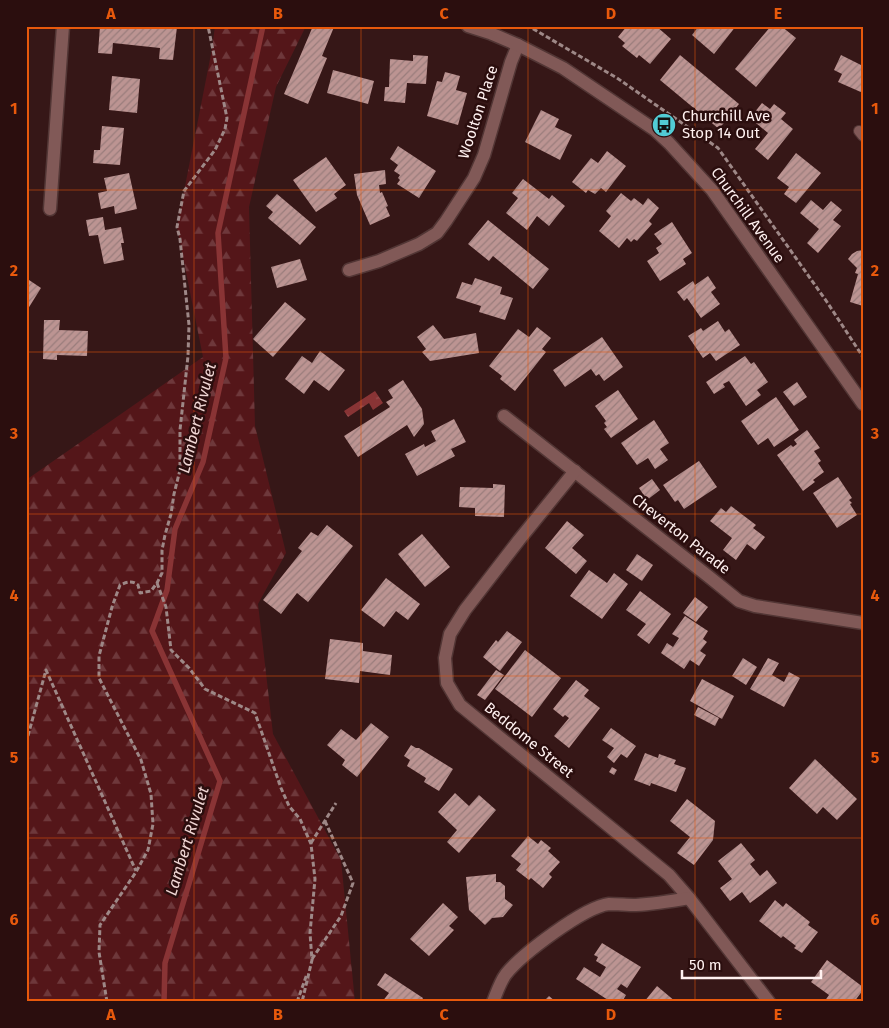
<svg xmlns="http://www.w3.org/2000/svg" width="889" height="1028" font-family="'Fira Sans',sans-serif">
	<style>
		.forest { fill: url(#forest-firs) }
		.water { fill: url(#water-ripples) }
		.lines { fill: none; stroke-linecap: round; stroke-linejoin: round }
		.stream { stroke: #893435; stroke-width: 5.5 }
		.building { fill: url(#building-hatch) }
		.service-casing { stroke: #523635; stroke-width: 12 }
		.minor-casing { stroke: #523635; stroke-width: 15 }
		.tertiary-casing { stroke: #523635; stroke-width: 15 }
		.path { stroke: #9e8887; stroke-width: 3; stroke-dasharray: 5 2.5; stroke-linecap: butt }
		.service { stroke: #815957; stroke-width: 10 }
		.minor { stroke: #815957; stroke-width: 12 }
		.tertiary { stroke: #815957; stroke-width: 12 }
		.grid { fill: none; stroke: #e8590c; stroke-width: 1; stroke-opacity: 0.55 }
		.labels { text-anchor: middle; dominant-baseline: central; stroke-width: 5; stroke-linejoin: round; paint-order: stroke }
		.street-label { font-size: 15px; fill: #fff1f0; stroke: #2b0e0e }
		.poi-label { font-size: 15px; fill: #fff1f0; stroke: #2b0e0e; text-anchor: start }
		.water-label { font-size: 16px; font-style: italic; fill: #f0d6d4; stroke: #2b0e0e }
		.neatline { fill: none; stroke: #e8590c; stroke-width: 2 }
		.grid-label { font-size: 16px; text-anchor: middle; font-weight: bold; fill: #e8590c }
	</style>
	<defs>
		<pattern id="forest-firs" width="22" height="20" patternUnits="userSpaceOnUse" patternTransform="scale(1.25)"><rect width="22" height="20" fill="#541619"/><path d="M5 1l3.5 6h-7zM16 11l3.5 6h-7z" fill="#6e383b"/></pattern>
		<pattern id="water-ripples" width="26" height="14" patternUnits="userSpaceOnUse" patternTransform="scale(1.25)"><rect width="26" height="14" fill="#893435"/><path d="M2 4q2-2 4 0t4 0M15 11q2-2 4 0t4 0" fill="none" stroke="#9b5253"/></pattern>
		<pattern id="building-hatch" width="6" height="6" patternUnits="userSpaceOnUse" patternTransform="scale(1.25)"><rect width="6" height="6" fill="#bc9492"/><path d="M-1 1l2-2M0 6l6-6M5 7l2-2" fill="none" stroke="#9a7d7c"/></pattern>
	</defs>
	<rect width="100%" height="100%" fill="#361717"/>
	<polygon class="forest" points="215,26 306,26 276,87 249,207 255,426 286,553 258,604 273,734 341,860 355,1002 26,1002 26,480 203,357 177,227 212,49"/>
	<polygon class="water" points="375,391 383,403 373,410 369,403 348,417 344,411"/>
	<g class="lines">
		<polyline class="stream" points="164,1002 165,963 220,781 152,631 167,590 175,529 203,462 226,358 218,233 263,26"/>
	</g>
	<g class="building">
		<polygon points="100,26 177,27 173,60 159,59 160,48 113,43 112,54 98,53"/>
		<polygon points="313,26 334,27 322,56 327,58 308,104 284,94"/>
		<polygon points="627,26 656,26 671,39 650,64 639,55 637,58 622,46 625,43 618,37"/>
		<polygon points="699,26 736,26 714,54 692,35"/>
		<polygon points="771,26 781,26 796,38 756,87 735,69"/>
		<polygon points="413,55 428,56 426,84 407,83 405,103 384,101 385,87 389,87 390,59 413,61"/>
		<polygon points="680,55 739,104 719,129 660,80"/>
		<polygon points="841,55 863,66 863,93 838,82 842,74 834,70"/>
		<polygon points="333,70 374,81 368,104 327,93"/>
		<polygon points="445,72 460,76 456,90 467,93 458,125 427,116 437,81 442,82"/>
		<polygon points="112,76 140,79 137,113 109,110"/>
		<polygon points="762,103 770,109 774,104 786,113 781,119 793,129 768,160 755,149 768,133 750,118"/>
		<polygon points="541,110 559,119 555,127 572,135 560,160 525,142"/>
		<polygon points="102,126 124,128 120,165 93,163 94,150 100,150"/>
		<polygon points="398,146 436,171 419,198 397,184 400,180 398,178 400,175 394,171 398,165 390,159"/>
		<polygon points="607,151 626,166 606,192 601,188 595,194 588,190 586,193 572,182 591,158 598,163"/>
		<polygon points="796,153 821,173 796,203 784,194 789,187 777,178"/>
		<polygon points="326,157 346,185 334,194 337,198 316,212 293,180"/>
		<polygon points="385,170 386,184 379,185 380,193 382,192 388,206 386,207 390,216 370,225 357,195 354,174"/>
		<polygon points="129,173 137,209 115,214 114,206 101,209 98,193 107,191 104,178"/>
		<polygon points="523,179 549,199 552,195 565,206 549,226 537,216 527,230 506,213 518,198 512,193"/>
		<polygon points="621,193 631,201 634,198 643,205 648,198 659,208 649,221 652,224 637,241 634,239 631,242 627,238 619,248 599,231 611,216 606,211"/>
		<polygon points="277,194 316,227 300,245 268,218 273,212 266,206"/>
		<polygon points="811,200 823,210 831,201 842,210 833,220 841,226 818,253 807,243 819,229 800,213"/>
		<polygon points="103,217 105,230 121,227 124,243 121,243 124,260 104,264 98,235 89,236 86,220"/>
		<polygon points="488,220 549,269 533,289 493,256 489,261 468,244"/>
		<polygon points="672,222 692,253 683,259 686,264 660,281 647,261 659,253 656,248 662,244 654,234"/>
		<polygon points="863,250 863,306 850,302 858,274 855,273 857,268 848,259 852,254 857,251"/>
		<polygon points="300,259 307,280 277,288 271,267"/>
		<polygon points="708,276 716,288 711,292 720,304 701,318 687,298 684,301 677,292 693,281 695,285"/>
		<polygon points="26,278 41,288 26,312"/>
		<polygon points="475,278 502,287 500,294 513,298 505,320 479,312 481,306 456,298 462,282 472,285"/>
		<polygon points="285,302 306,319 273,357 253,339"/>
		<polygon points="44,320 60,320 59,330 88,331 87,356 57,355 57,360 43,359"/>
		<polygon points="718,321 725,332 729,329 740,345 716,361 710,353 703,358 688,336 701,328 703,331"/>
		<polygon points="433,325 444,339 476,333 479,353 430,361 422,352 426,349 417,337"/>
		<polygon points="537,327 551,338 542,349 546,352 515,391 500,379 502,376 489,366 518,329 529,337"/>
		<polygon points="602,337 623,367 604,381 599,374 596,376 591,369 565,387 553,370"/>
		<polygon points="320,351 345,370 329,391 314,380 304,394 285,379 302,356 312,363"/>
		<polygon points="745,356 751,364 754,362 768,382 757,390 761,395 746,406 729,381 723,384 725,387 714,394 706,382"/>
		<polygon points="403,380 422,409 424,424 414,437 407,425 358,457 344,436 390,407 386,402 393,398 388,390"/>
		<polygon points="797,382 807,397 794,406 783,392"/>
		<polygon points="618,390 638,419 611,438 604,429 607,427 604,423 606,421 595,406"/>
		<polygon points="776,397 799,430 774,447 768,438 758,445 741,421"/>
		<polygon points="454,419 466,442 451,449 455,456 417,476 405,454 424,444 425,447 436,441 431,431"/>
		<polygon points="654,420 669,443 660,449 668,460 655,469 648,458 637,465 621,443"/>
		<polygon points="807,430 820,448 814,451 821,461 818,463 824,472 813,480 815,482 803,491 777,455 791,445 793,447 797,444 794,440"/>
		<polygon points="699,461 717,487 684,509 678,500 675,502 663,485"/>
		<polygon points="838,477 852,498 849,500 852,503 850,504 857,515 837,528 813,493"/>
		<polygon points="652,479 660,490 647,500 639,488"/>
		<polygon points="493,484 505,485 504,517 475,516 475,508 459,507 460,487 493,488"/>
		<polygon points="731,506 756,525 753,528 765,537 755,550 747,544 736,560 723,550 732,538 710,521 721,508 726,512"/>
		<polygon points="567,521 584,535 572,548 587,561 576,574 545,548"/>
		<polygon points="327,525 353,546 308,602 297,593 281,614 263,600 302,551 298,548 311,532 318,536"/>
		<polygon points="422,534 450,567 425,587 398,554"/>
		<polygon points="637,554 653,565 642,581 626,570"/>
		<polygon points="589,570 607,583 614,573 628,584 602,619 570,596"/>
		<polygon points="386,578 420,604 408,620 396,611 384,627 361,610"/>
		<polygon points="640,591 671,614 649,644 637,635 646,624 626,610"/>
		<polygon points="695,597 708,607 696,622 683,613"/>
		<polygon points="685,616 708,631 703,639 707,642 700,651 706,655 699,666 690,660 684,669 661,653 667,643 673,647 679,638 672,634"/>
		<polygon points="507,631 522,642 500,671 483,657 496,640 498,642"/>
		<polygon points="330,639 363,643 363,651 392,655 390,675 360,671 359,683 325,679"/>
		<polygon points="525,650 561,678 532,717 495,689"/>
		<polygon points="743,658 757,667 746,685 732,676"/>
		<polygon points="768,658 779,663 772,675 784,682 789,672 800,678 784,707 750,689"/>
		<polygon points="496,670 504,675 485,700 477,695"/>
		<polygon points="702,679 734,696 722,719 690,701"/>
		<polygon points="576,680 589,690 584,696 600,708 569,748 554,736 569,718 565,715 563,717 553,709"/>
		<polygon points="698,707 719,718 715,726 694,715"/>
		<polygon points="371,723 389,737 357,777 342,765 345,760 327,745 341,729 356,740"/>
		<polygon points="611,728 636,746 627,758 621,754 614,763 607,757 614,748 602,740"/>
		<polygon points="411,745 416,748 419,748 453,769 439,791 424,782 426,778 407,766 410,760 404,756"/>
		<polygon points="645,753 658,758 659,754 676,760 674,764 686,768 676,792 651,783 650,786 634,780"/>
		<polygon points="815,759 857,799 837,820 823,807 817,814 789,788"/>
		<polygon points="612,767 617,770 614,775 609,772"/>
		<polygon points="455,793 469,806 479,795 496,810 459,853 447,842 457,830 438,812"/>
		<polygon points="687,799 715,821 713,840 694,865 677,853 690,837 670,821"/>
		<polygon points="528,836 538,844 541,840 551,848 548,851 560,862 549,874 552,877 543,888 531,878 529,880 516,870 521,864 511,856"/>
		<polygon points="741,843 755,860 750,864 760,876 767,870 777,883 750,903 742,892 730,901 720,888 732,879 718,861"/>
		<polygon points="496,874 496,882 500,882 505,886 505,899 513,905 503,917 492,918 485,925 469,910 466,877"/>
		<polygon points="775,900 783,907 786,903 810,922 808,925 818,932 802,953 794,948 796,946 783,936 781,938 759,921"/>
		<polygon points="443,903 458,917 449,926 454,930 429,956 410,939"/>
		<polygon points="602,943 641,967 627,988 621,984 617,989 626,995 622,1002 611,1002 576,979 584,967 600,977 606,967 596,961 598,957 594,955"/>
		<polygon points="827,960 863,987 863,990 854,1002 824,1002 829,995 811,982"/>
		<polygon points="385,973 423,998 421,1002 382,1002 389,993 377,985"/>
		<polygon points="657,986 676,1002 644,1002"/>
		<polygon points="549,996 556,1002 543,1002"/>
	</g>
	<g class="lines">
		<g class="service-casing">
			<polyline id="service" points="859,131 863,136"/>
		</g>
		<g class="minor-casing">
			<g id="minor">
				<polyline points="50,209 63,26"/>
				<polyline points="349,270 379,261 419,244 437,233 446,221 474,178 484,155 511,62 518,45"/>
				<polyline points="504,416 708,576 739,601 755,606 863,623"/>
				<polyline points="575,471 519,540 465,610 450,634 445,658 447,683 460,705 669,875 689,898 769,1002"/>
				<path d="M493 1002C497 992 500 982 506 974 522 954 584 907 609 904 618 904 627 905 636 905 654 904 672 901 689 898"/>
			</g>
		</g>
		<g class="tertiary-casing">
			<polyline id="tertiary" points="468,26 490,33 518,45 563,68 655,130 669,143 712,190 863,404"/>
		</g>
		<g class="path">
			<polyline points="526,26 530,27 617,78 718,148 827,302 863,357"/>
			<polyline points="157,583 166,607 171,650 189,668 205,689 255,713 281,788 289,806 300,819 311,844 315,879 310,933 312,960 302,1002"/>
			<polyline points="26,743 46,670 136,871"/>
			<polyline points="311,843 336,803"/>
			<polyline points="312,959 341,916 353,883 325,821"/>
			<path d="M107 1002 99 952 100 925 136 872 148 850 153 824 151 794 141 760 99 678V656L112 607 120 585C127 582 132 580 138 585L140 593 151 591 157 583 162 573V550L165 535 171 514 174 494 180 470V430L188 356 189 325 180 239 177 227 184 191 215 150 225 129 227 118 208 26"/>
			<polyline points="297,1002 307,974"/>
		</g>
		<use href="#service" class="service"/>
		<use href="#minor" class="minor"/>
		<use href="#tertiary" class="tertiary"/>
	</g>
	<path class="grid" d="M194 26V1002M361 26V1002M528 26V1002M695 26V1002M26 190H863M26 352H863M26 514H863M26 676H863M26 838H863"/>
	<defs>
		<g id="bus-disc" transform="scale(1.25)"><circle r="9.5" fill="#52ccd5" stroke="#2b0e0e"/><path d="M-5-6H5V4H4V6H2V4H-2V6H-4V4H-5ZM-3.5-4V0h7V-4ZM-3.5 1.2v1.5H-2V1.2ZM2 1.2v1.5H3.5V1.2Z" fill="#111"/></g>
	</defs>
	<g fill-rule="evenodd">
		<use href="#bus-disc" x="664" y="125"/>
	</g>
	<g class="labels">
		<g class="street-label">
			<text transform="translate(478 112) rotate(-72)">Woolton Place</text>
			<text transform="translate(748 215) rotate(54)">Churchill Avenue</text>
			<text transform="translate(681 534) rotate(38)">Cheverton Parade</text>
			<text transform="translate(529 740) rotate(39)">Beddome Street</text>
		</g>
		<g class="poi-label">
			<text x="682" y="116">Churchill Ave<tspan x="682" dy="17">Stop 14 Out</tspan></text>
		</g>
		<g class="water-label">
			<text transform="translate(197 418) rotate(-76)">Lambert Rivulet</text>
			<text transform="translate(187 841) rotate(-73)">Lambert Rivulet</text>
		</g>
	</g>
	<rect width="889" height="1028" fill="none" stroke="#2b0e0e" stroke-width="55"/>
	<path d="M682 970v8h139v-8" fill="none" stroke="#fff1f0" stroke-width="2.5"/>
	<text x="689" y="970" font-size="15" fill="#fff1f0" stroke="#2b0e0e" stroke-width="4" paint-order="stroke">50 m</text>
	<rect x="28" y="28" width="834" height="972" class="neatline"/>
	<g class="grid-label">
		<text x="111" y="19">A</text>
		<text x="278" y="19">B</text>
		<text x="444" y="19">C</text>
		<text x="611" y="19">D</text>
		<text x="778" y="19">E</text>
		<text x="14" y="114">1</text>
		<text x="875" y="114">1</text>
		<text x="14" y="276">2</text>
		<text x="875" y="276">2</text>
		<text x="14" y="439">3</text>
		<text x="875" y="439">3</text>
		<text x="14" y="601">4</text>
		<text x="875" y="601">4</text>
		<text x="14" y="763">5</text>
		<text x="875" y="763">5</text>
		<text x="14" y="925">6</text>
		<text x="875" y="925">6</text>
		<text x="111" y="1020">A</text>
		<text x="278" y="1020">B</text>
		<text x="444" y="1020">C</text>
		<text x="611" y="1020">D</text>
		<text x="778" y="1020">E</text>
	</g>
</svg>
